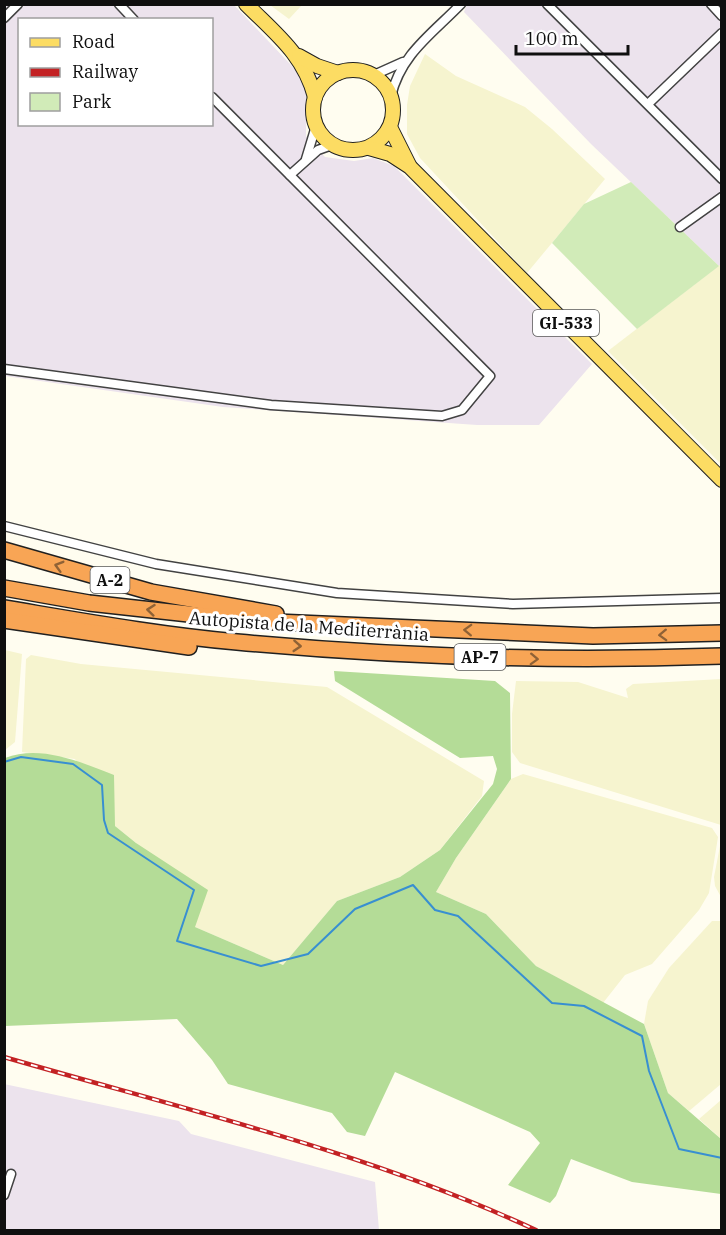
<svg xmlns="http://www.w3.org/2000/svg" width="726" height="1235" font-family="'IBM Plex Serif',serif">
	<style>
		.industrial { fill: #ece3ed; fill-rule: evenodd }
		.farmland { fill: #f6f4cf }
		.green { fill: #d1ebb8 }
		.forest { fill: #b4dc97 }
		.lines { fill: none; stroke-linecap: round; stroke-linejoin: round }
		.stream { stroke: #388fd1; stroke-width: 2 }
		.minor-casing { stroke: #424242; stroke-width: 11 }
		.primary-casing { stroke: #202020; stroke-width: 16 }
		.motorway-casing { stroke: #202020; stroke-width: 18 }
		.minor { stroke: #fff; stroke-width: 8 }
		.primary { stroke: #fcdc63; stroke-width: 14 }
		.motorway { stroke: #f8a555; stroke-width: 15 }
		.rail-casing { stroke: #c32224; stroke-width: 4.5 }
		.rail { stroke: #fff; stroke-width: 2; stroke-dasharray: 7; stroke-linecap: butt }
		.oneway { stroke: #8f6236 }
		.labels { text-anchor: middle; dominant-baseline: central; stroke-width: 6; stroke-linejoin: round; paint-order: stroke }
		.shield { fill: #fff; stroke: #575757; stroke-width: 1.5 }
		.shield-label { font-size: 16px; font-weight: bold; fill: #0f0f0f }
		.street-label { font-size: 18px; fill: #0f0f0f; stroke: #fff }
	</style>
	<rect width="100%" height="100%" fill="#fffdf0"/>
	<g class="industrial">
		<path d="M5 4 234 5 292 66 306 85V136L325 157 354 161 373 158 394 166 592 364 539 425H477L223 407 5 376ZM20 20H212V124H20Z"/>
		<polygon points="467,4 721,5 721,264 719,266 591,144 464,12"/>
		<polygon points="4,1084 179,1121 191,1134 375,1182 379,1230 5,1230"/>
	</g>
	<g class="farmland">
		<polygon points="270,5 302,4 302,5 289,19"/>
		<polygon points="425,54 456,76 525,107 552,129 605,179 527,273 420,158 407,134 407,105 410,86"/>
		<polygon points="721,264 721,464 608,351"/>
		<polygon points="5,650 22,654 15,742 5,750"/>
		<polygon points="31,655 81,664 327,687 484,781 482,796 440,850 400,877 337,901 283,965 195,927 136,843 115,826 75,759 22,752 26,659"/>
		<polygon points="721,679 721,825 520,763 512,752 512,714 516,681 578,682 628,698 626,689 633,684"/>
		<polygon points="523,774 712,828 718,837 709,893 699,910 652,964 625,975 603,1003 536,966 486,914 436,892 456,858 511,779"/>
		<polygon points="721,841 721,897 715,886 714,877"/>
		<polygon points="712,921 721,921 721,1084 689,1111 668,1093 644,1024 648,1001 669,968"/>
		<polygon points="721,1100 721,1139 699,1119"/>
	</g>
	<polygon class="green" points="631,182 719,266 637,329 552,243 584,204"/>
	<path class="forest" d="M334 671 495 681 510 693 511 779 456 858 436 892 486 914 536 966 644 1024 668 1093 721 1139V1194L632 1182 571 1159 556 1196 550 1203 508 1185 540 1143 530 1132 395 1072 365 1136 347 1132 332 1113 228 1084 212 1060 177 1019 5 1026V758C40 744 81 762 114 775L115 826 136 843 208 890 195 927 283 965 337 901 400 877 440 850 493 784 497 769 493 756 460 758 335 681Z"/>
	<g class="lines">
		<polyline class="stream" points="4,762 21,757 73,764 102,785 104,820 108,833 194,890 177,941 261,966 308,954 355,909 413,885 435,910 458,916 552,1003 584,1006 642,1036 649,1071 679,1149 722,1158"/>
		<g class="minor-casing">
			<g id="minor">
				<polyline points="119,4 134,20"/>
				<polyline points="547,4 722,179"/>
				<polyline points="711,4 722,16"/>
				<polyline points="4,18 18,4"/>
				<polyline points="374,75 403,62"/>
				<path d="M391 96C401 54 432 34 461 4"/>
				<polyline points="648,104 722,33"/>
				<polyline points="306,159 316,126"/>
				<polyline points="290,175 318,150 332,145"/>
				<polyline points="680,227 722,197"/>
				<polyline points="4,369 271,405 442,416 462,410 490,376 212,97"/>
				<polyline points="4,526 156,564 337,593 513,604 722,598"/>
				<polyline points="4,1195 11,1174"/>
			</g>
		</g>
		<g class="primary-casing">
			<g id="primary">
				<path d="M246 4C276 34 304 55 315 97"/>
				<polyline points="299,56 317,66 338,73"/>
				<circle cx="353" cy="110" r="40"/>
				<polyline points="390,127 409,165"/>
				<polyline points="369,148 390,154 410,167 722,480"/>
			</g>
		</g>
		<g class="motorway-casing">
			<g id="motorway">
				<polyline points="4,550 151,592 276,614"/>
				<polyline points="4,588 89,603 252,621 593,636 722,633"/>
				<path d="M4 608C82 621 159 635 237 642 398 657 560 662 722 656"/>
				<polyline points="4,620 189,647"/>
			</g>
		</g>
		<use href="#minor" class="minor"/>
		<use href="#primary" class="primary"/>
		<use href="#motorway" class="motorway"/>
		<g class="rail-casing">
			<path id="rail" d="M4 1057C183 1109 367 1152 536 1230"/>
		</g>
		<use href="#rail" class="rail"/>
	</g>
	<defs><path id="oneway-chevron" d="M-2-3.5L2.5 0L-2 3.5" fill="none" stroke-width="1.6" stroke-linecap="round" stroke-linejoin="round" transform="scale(1.5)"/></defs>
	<g class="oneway">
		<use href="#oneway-chevron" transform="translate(59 566) rotate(-164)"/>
		<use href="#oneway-chevron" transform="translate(151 610) rotate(-174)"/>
		<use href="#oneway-chevron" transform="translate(468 630) rotate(-178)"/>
		<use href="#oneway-chevron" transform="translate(663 635) rotate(178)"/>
		<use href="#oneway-chevron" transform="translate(297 646) rotate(4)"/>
		<use href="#oneway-chevron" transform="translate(534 659) rotate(2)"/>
	</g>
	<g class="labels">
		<g class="shield">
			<rect x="533" y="310" width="66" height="26" rx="4.5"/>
			<rect x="90.5" y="567" width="39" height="26" rx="4.5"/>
			<rect x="454.5" y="644" width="51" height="26" rx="4.5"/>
		</g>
		<g class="shield-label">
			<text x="566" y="323">GI-533</text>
			<text x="110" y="580">A-2</text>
			<text x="480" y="657">AP-7</text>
		</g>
		<g class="street-label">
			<text transform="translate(309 626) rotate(4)">Autopista de la Mediterrània</text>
		</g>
	</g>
	<rect width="726" height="1235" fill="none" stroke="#0f0f0f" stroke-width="12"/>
	<rect x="18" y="18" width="195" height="108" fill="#ffffff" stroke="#9f9f9f" stroke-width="1.5"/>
	<rect x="30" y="38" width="30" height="9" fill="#fcdc63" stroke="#9f9f9f" stroke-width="1.5"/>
	<text x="72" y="48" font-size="18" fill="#0f0f0f">Road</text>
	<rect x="30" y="68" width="30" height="9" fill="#c32224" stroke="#9f9f9f" stroke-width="1.5"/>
	<text x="72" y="78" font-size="18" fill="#0f0f0f">Railway</text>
	<rect x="30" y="93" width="30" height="18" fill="#d1ebb8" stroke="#9f9f9f" stroke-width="1.5"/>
	<text x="72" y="108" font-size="18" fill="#0f0f0f">Park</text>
	<path d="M516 45v9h112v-9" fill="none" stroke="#0f0f0f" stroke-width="3"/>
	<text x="525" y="45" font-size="18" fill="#0f0f0f" stroke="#ffffff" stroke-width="4.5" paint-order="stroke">100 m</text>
</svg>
